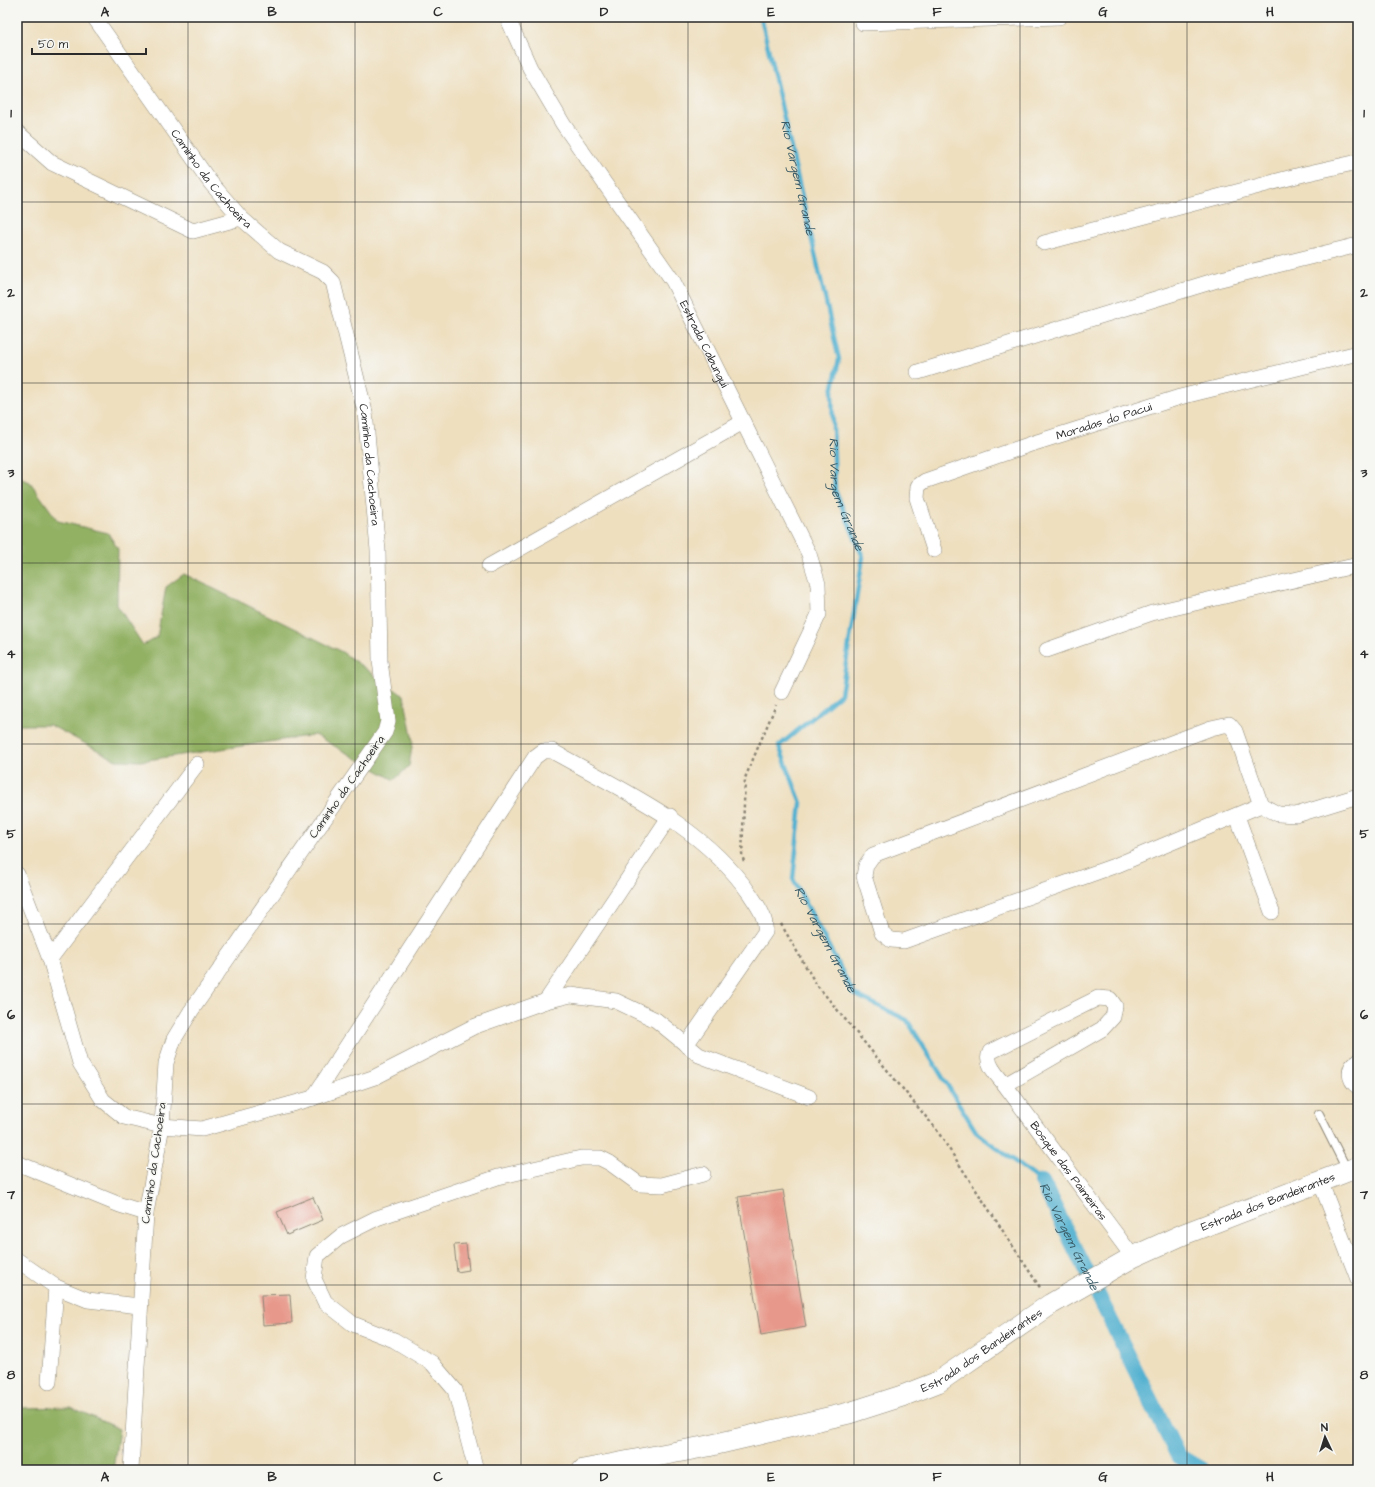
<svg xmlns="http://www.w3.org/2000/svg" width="1375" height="1487" font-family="'Architects Daughter',sans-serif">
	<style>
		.forest { fill: #92b163; stroke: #5e6e47 }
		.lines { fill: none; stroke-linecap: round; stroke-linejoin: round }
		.stream { stroke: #52b1d0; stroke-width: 4.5 }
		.canal { stroke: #52b1d0; stroke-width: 16 }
		.building { fill: #e7988a }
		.service-casing { stroke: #8c8575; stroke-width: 10 }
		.minor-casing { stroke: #8c8575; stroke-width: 16 }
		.secondary-casing { stroke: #8c8575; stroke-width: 22 }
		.path { stroke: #8c8575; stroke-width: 2.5; stroke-dasharray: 3 3; stroke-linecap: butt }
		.service { stroke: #fff; stroke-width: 8 }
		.minor { stroke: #fff; stroke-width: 15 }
		.secondary { stroke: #fff; stroke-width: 21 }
		.grid { fill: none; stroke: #2b2b2b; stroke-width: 1; stroke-opacity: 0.55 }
		.labels { text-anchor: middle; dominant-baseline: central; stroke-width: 3; stroke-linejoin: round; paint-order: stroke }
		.street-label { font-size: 12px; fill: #2b2b2b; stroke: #f6f6f2 }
		.water-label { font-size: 13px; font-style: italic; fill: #395a65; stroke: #f6f6f2 }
		.neatline { fill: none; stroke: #2b2b2b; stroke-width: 1.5 }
		.grid-label { font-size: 13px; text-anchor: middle; font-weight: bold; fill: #2b2b2b }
	</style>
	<rect width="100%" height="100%" fill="#f6f6f2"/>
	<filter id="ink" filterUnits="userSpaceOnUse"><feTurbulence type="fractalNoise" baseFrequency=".025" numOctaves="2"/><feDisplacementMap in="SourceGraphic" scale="8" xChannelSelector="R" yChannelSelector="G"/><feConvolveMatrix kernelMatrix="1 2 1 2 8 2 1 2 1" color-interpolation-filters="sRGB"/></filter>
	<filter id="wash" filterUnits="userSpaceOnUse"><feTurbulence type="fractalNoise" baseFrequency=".012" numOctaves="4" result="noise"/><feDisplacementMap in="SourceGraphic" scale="16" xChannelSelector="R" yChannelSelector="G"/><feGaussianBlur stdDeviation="0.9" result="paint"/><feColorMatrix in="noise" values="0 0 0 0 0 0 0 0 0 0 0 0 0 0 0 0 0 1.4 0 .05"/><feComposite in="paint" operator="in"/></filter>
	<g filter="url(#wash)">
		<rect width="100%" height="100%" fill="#eedfbf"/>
		<g class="forest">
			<polygon points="17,477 30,482 58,521 108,533 118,549 117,605 143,645 157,637 166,587 184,574 342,652 404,696 413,741 409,766 394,780 315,735 141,761 116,760 50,725 17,725"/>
			<polygon points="17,1403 23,1408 71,1407 119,1429 113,1470 17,1470"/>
		</g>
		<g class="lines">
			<path class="stream" id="s1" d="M761 17 839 359 832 392 835 490 863 557 841 694 779 746 801 803 793 879 854 994 907 1020 977 1133 1042 1182"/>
			<path class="canal" id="s2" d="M1042 1182 1178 1456 1202 1470"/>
		</g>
		<g id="blocks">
			<g class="building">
				<polygon points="783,1190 806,1327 761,1335 738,1197"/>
				<polygon points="313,1197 323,1220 287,1235 277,1212"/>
				<polygon points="466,1244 469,1270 457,1272 454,1245"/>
				<polygon points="290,1294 292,1323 263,1325 261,1295"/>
			</g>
		</g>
	</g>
	<g filter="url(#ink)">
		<use href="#blocks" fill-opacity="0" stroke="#8c8575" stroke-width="1"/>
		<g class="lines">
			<g class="service-casing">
				<polyline id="service" points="1319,1114 1347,1170"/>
			</g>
			<g class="minor-casing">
				<g id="minor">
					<path id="s3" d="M94 17 210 182 241 218 279 251 323 272 333 282 365 412 378 550 380 661 388 721 385 732 191 1011 174 1039 166 1063 162 1126 146 1213 131 1470"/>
					<path id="s4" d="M507 17 530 68 563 124 673 281 809 554 818 584 819 614 782 692"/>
					<polyline points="863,23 1059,17"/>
					<polyline points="17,132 52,163 193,231 241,218"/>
					<polyline points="1044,243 1304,174 1358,162"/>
					<polyline points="918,372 1217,280 1358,245"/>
					<path id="s5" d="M934 550 917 498 918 486 925 481 1031 444 1180 397 1358 353"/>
					<polyline points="489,566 743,422"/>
					<polyline points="1047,650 1152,613 1358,565"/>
					<polyline points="1261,805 1117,865 904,941 891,940 882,933 864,876 866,865 873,855 1211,728 1229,724 1235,731 1261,805 1278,814 1296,815 1358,796"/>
					<polyline points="1237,816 1272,912"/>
					<polyline points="17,874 50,959 80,1063 103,1100 124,1117 162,1126 202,1129 313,1098 375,1077 473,1027 546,1001 571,995 616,1001 656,1020 699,1055 809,1097"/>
					<polyline points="50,959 197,764"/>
					<polyline points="546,1001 670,816"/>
					<path d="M1358 1061C1347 1067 1348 1080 1358 1087"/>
					<path id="s6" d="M1005 1085 1102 1029 1113 1017 1115 1006 1110 999 1098 998 990 1052C984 1063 998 1076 1005 1085L1133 1257"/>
					<path d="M313 1098 535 757 543 751H552C623 791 702 825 750 894 758 907 767 917 765 932L686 1045"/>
					<polyline points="17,1163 120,1205 146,1213"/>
					<polyline points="1320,1181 1358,1279"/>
					<polyline points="17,1260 56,1287 88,1300 139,1306"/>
					<polyline points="49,1382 56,1287"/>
					<polyline points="476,1470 455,1390 432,1363 394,1340 353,1324 325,1302 314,1279 317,1256 341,1236 377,1218 498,1177 581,1158 600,1158 610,1163 639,1184 662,1185 703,1174"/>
				</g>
			</g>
			<g class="secondary-casing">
				<g id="secondary">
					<path id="s7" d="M583 1470 708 1446 849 1413 902 1396 938 1382 1051 1304 1133 1257 1184 1234 1358 1167"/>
				</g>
			</g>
			<g class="path">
				<polyline points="744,861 742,856 745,778 776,705"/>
				<polyline points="781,924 816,984 936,1129 1041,1289"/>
			</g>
			<use href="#service" class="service"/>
			<use href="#minor" class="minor"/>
			<use href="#secondary" class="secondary"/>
		</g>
	</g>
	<path class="grid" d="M188 17V1470M355 17V1470M521 17V1470M688 17V1470M854 17V1470M1020 17V1470M1187 17V1470M17 202H1358M17 383H1358M17 563H1358M17 744H1358M17 924H1358M17 1104H1358M17 1285H1358"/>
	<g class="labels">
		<g class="street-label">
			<text stroke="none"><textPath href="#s3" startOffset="200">Caminho da Cachoeira</textPath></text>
			<text stroke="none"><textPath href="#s4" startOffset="383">Estrada Cabungui</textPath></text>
			<text stroke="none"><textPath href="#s5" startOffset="264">Moradas do Pacui</textPath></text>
			<text stroke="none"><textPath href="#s3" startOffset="549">Caminho da Cachoeira</textPath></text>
			<text transform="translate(347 787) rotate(-55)">Caminho da Cachoeira</text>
			<text transform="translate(154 1163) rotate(-82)">Caminho da Cachoeira</text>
			<text stroke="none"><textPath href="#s6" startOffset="426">Bosque das Paimeiras</textPath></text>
			<text stroke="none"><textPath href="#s7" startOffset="744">Estrada dos Bandeirantes</textPath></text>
			<text stroke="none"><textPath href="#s7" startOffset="420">Estrada dos Bandeirantes</textPath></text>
		</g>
		<g class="water-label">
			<text stroke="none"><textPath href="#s1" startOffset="165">Rio Vargem Grande</textPath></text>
			<text stroke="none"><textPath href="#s1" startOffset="489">Rio Vargem Grande</textPath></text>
			<text stroke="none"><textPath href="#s1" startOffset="981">Rio Vargem Grande</textPath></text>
			<text stroke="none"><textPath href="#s2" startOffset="61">Rio Vargem Grande</textPath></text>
		</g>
	</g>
	<rect width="1375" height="1487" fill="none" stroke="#f6f6f2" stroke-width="44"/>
	<g transform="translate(1325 1437) rotate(356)" stroke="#f6f6f2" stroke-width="3" paint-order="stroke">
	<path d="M0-3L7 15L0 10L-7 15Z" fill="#2b2b2b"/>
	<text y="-6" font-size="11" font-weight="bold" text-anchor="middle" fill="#2b2b2b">N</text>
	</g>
	<path d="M32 48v6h114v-6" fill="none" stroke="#2b2b2b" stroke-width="2"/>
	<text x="38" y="48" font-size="12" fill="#2b2b2b" stroke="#f6f6f2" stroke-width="3" paint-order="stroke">50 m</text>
	<rect x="22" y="22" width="1331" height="1443" class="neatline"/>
	<g class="grid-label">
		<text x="105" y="16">A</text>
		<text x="272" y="16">B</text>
		<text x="438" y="16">C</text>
		<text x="604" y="16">D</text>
		<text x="771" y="16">E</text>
		<text x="937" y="16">F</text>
		<text x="1103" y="16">G</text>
		<text x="1270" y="16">H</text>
		<text x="11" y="117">1</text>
		<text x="1364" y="117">1</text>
		<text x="11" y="297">2</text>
		<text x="1364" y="297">2</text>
		<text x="11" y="477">3</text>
		<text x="1364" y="477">3</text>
		<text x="11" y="658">4</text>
		<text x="1364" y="658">4</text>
		<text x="11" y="838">5</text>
		<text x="1364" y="838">5</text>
		<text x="11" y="1019">6</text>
		<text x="1364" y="1019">6</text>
		<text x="11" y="1199">7</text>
		<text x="1364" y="1199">7</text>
		<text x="11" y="1379">8</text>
		<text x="1364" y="1379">8</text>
		<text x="105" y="1481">A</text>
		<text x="272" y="1481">B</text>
		<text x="438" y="1481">C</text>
		<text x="604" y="1481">D</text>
		<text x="771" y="1481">E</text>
		<text x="937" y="1481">F</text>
		<text x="1103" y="1481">G</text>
		<text x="1270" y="1481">H</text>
	</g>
</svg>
